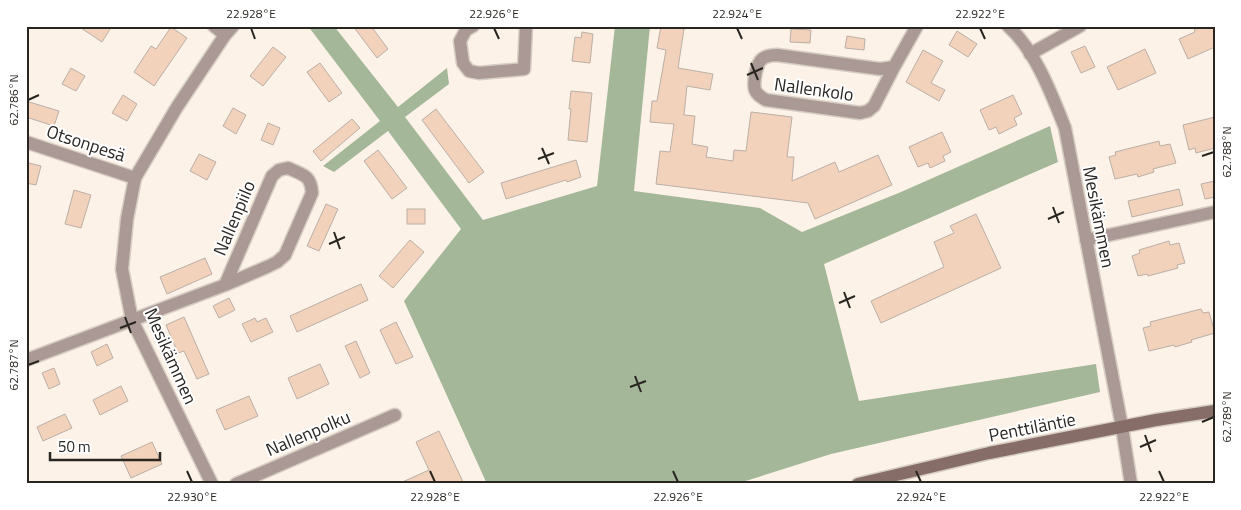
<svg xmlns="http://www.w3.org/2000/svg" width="1241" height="510" font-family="'Titillium Web',sans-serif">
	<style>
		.forest { fill: #a4b798 }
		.building { fill: #f2d2ba; stroke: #bbafa7 }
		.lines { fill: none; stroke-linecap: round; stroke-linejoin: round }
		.street-casing { stroke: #d6cdc3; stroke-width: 15 }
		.secondary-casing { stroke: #d6cdc3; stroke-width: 15 }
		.street { stroke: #ab9995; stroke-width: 12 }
		.secondary { stroke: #876d68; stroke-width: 12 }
		.ticks { fill: none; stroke: #292521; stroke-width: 2 }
		.labels { text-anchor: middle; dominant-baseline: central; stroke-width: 4; stroke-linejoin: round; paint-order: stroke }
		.street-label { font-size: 18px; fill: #292521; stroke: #fff }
		.neatline { fill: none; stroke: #292521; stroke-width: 2 }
		.ticks-label { font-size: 12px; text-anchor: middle; fill: #292521 }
	</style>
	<rect width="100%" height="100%" fill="#fcf2e7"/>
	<polygon class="forest" points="308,26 334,26 398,107 447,68 449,84 405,117 483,220 597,186 615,26 650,26 634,191 760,208 802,232 901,192 1050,126 1058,162 824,264 859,401 1096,364 1100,392 831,454 736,484 487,484 404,301 461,229 388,131 334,172 323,166 380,121"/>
	<g class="building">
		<polygon points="78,26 112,26 102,42"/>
		<polygon points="353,26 371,26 388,49 377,58"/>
		<polygon points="661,26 684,29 678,68 713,74 710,90 687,86 684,115 695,116 692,144 708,147 706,157 733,161 734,150 746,151 751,112 792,117 787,157 794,157 792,181 835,162 839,172 878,155 892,185 815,219 808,203 656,184 660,151 670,152 674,124 650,122 652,101 657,101 666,50 657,48"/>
		<polygon points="1202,26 1215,26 1215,47 1188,59 1179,39 1195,32 1194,30"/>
		<polygon points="171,27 187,38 154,86 134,72 151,46 156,49"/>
		<polygon points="791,29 811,30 810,43 790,42"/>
		<polygon points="957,31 977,44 968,57 949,45"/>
		<polygon points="582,32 593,34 590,63 572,61 575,37 581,38"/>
		<polygon points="847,36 865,39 864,50 845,48"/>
		<polygon points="1085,46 1095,67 1081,73 1071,52"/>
		<polygon points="273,47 286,57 263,86 250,76"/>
		<polygon points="1145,49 1156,73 1118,90 1107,67"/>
		<polygon points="923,50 943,61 931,83 945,90 939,101 906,82"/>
		<polygon points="320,63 342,93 329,102 307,72"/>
		<polygon points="71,68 85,76 76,91 62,84"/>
		<polygon points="571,91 592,93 587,142 568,140 571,109 569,109"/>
		<polygon points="123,95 137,104 127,121 112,113"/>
		<polygon points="1013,95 1022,114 1014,118 1017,125 999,134 996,127 989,130 980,110"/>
		<polygon points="26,101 59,111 54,126 26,117"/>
		<polygon points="233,108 246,115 236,134 223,126"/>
		<polygon points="436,109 484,172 469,183 422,120"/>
		<polygon points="1215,117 1215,148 1196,153 1195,148 1189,150 1183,125"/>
		<polygon points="352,119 360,128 321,161 313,151"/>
		<polygon points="268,123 280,128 273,145 261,140"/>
		<polygon points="942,132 951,152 943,156 945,161 930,168 928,163 918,167 909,147"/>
		<polygon points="1159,141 1160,146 1170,144 1176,163 1153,169 1154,172 1138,177 1137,174 1115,179 1109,157 1116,155 1115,152"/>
		<polygon points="378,150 407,188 392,199 364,161"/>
		<polygon points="199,154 216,162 207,180 190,171"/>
		<polygon points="576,160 581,177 567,182 566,180 506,199 501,183"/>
		<polygon points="29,163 41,166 36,185 26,183 26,172"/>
		<polygon points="1215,181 1215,197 1205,199 1201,184"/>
		<polygon points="1179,189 1183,205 1132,217 1128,201"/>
		<polygon points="74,190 91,195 81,228 65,224"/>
		<polygon points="326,204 338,209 319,251 307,246"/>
		<rect x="407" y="209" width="18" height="15"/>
		<polygon points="976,214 1001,268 881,323 871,301 944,267 934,242 954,233 950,226"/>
		<polygon points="410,240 424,252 393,288 379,276"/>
		<polygon points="1169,241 1170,245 1179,243 1185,263 1177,265 1178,268 1148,276 1147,274 1138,276 1132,256 1140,253 1139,250"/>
		<polygon points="205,258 212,274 167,294 160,277"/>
		<polygon points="361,284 368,300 297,332 290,316"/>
		<polygon points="229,298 235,310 219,318 213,306"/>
		<polygon points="1201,309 1203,313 1209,312 1215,333 1191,340 1192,342 1175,347 1174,345 1149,351 1143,328 1151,326 1150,322"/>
		<polygon points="184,317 209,374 197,379 184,351 178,353 166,325"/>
		<polygon points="255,318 257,322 266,318 273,332 251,342 242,324"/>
		<polygon points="396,322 413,357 396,364 380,330"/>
		<polygon points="356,341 370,373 360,378 345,346"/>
		<polygon points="107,344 113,358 97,366 91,352"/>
		<polygon points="320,364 329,384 297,399 288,378"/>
		<polygon points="54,368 60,384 49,389 42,373"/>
		<polygon points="121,386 128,401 100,415 93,400"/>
		<polygon points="249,396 258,416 225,430 216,410"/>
		<polygon points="65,414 72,428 43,441 37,427"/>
		<polygon points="439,431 464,484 398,484 429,470 416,442"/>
		<polygon points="152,442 162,464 131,478 121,456"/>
	</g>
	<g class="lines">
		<g class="street-casing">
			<g id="street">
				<polyline points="214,26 225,35"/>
				<polyline points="473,26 466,30 460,41 463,63 469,71 479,73 524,69 526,26"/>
				<path d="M1008 26C1035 50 1052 95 1065 128L1122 427 1131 484"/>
				<polyline points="1030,54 1080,26"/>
				<path d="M894 67 880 69 777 55C772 55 766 56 762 59 756 64 753 83 755 90 757 95 761 97 766 100L860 113 868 111 874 106 894 67 917 26"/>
				<polyline points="26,142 135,178"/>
				<polyline points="1086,240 1215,212"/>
				<path d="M26 360 225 285 269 266 277 262 285 255 312 193C311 175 303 175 288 168L279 170 272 176 225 285"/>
				<polyline points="212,484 132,320 122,269 127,219 135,178 177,107 225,35 233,26"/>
				<polyline points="236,484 395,415"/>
			</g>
		</g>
		<g class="secondary-casing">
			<polyline id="secondary" points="858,484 989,453 1156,420 1215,411"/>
		</g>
		<use href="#street" class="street"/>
		<use href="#secondary" class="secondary"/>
	</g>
	<path class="ticks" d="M251 28 255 39M494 28 499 39M737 28 742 39M980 28 985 39M751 63 758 80M747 75 763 68M28 100 39 95M542 148 549 164M1202 156 1214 152M538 159 554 153M1053 207 1059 223M1048 219 1064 212M334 232 340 249M329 244 345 237M844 292 850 308M839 303 855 296M125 317 131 333M120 328 136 322M28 365 39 361M635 376 641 392M630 387 646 381M1202 422 1214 417M1145 435 1151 452M1140 447 1156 440M187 471 192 482M430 471 435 482M673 471 678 482M916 471 921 482M1159 471 1164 482"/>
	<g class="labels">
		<g class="street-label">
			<text transform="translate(814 89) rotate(8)">Nallenkolo</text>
			<text transform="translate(86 143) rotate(18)">Otsonpesä</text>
			<text transform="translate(1099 217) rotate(79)">Mesikämmen</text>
			<text transform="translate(234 218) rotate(-67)">Nallenpiilo</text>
			<text transform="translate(171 356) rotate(66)">Mesikämmen</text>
			<text transform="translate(1032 427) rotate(-11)">Penttiläntie</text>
			<text transform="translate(308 433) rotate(-23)">Nallenpolku</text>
		</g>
	</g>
	<rect width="1241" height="510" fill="none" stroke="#ffffff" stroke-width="55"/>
	<path d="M50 452v8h110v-8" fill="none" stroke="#292521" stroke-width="2.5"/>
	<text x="58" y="452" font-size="15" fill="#292521" stroke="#ffffff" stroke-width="4" paint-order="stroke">50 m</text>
	<rect x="28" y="28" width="1186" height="454" class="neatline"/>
	<g class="ticks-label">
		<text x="251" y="18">22.928°E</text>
		<text x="494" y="18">22.926°E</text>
		<text x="737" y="18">22.924°E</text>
		<text x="980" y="18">22.922°E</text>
		<text transform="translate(14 100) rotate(-90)" y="4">62.786°N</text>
		<text transform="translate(1227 152) rotate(-90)" y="4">62.788°N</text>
		<text transform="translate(14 365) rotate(-90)" y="4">62.787°N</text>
		<text transform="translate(1227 417) rotate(-90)" y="4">62.789°N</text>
		<text x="192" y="501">22.930°E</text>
		<text x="435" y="501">22.928°E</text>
		<text x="678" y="501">22.926°E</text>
		<text x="921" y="501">22.924°E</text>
		<text x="1164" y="501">22.922°E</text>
	</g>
</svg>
